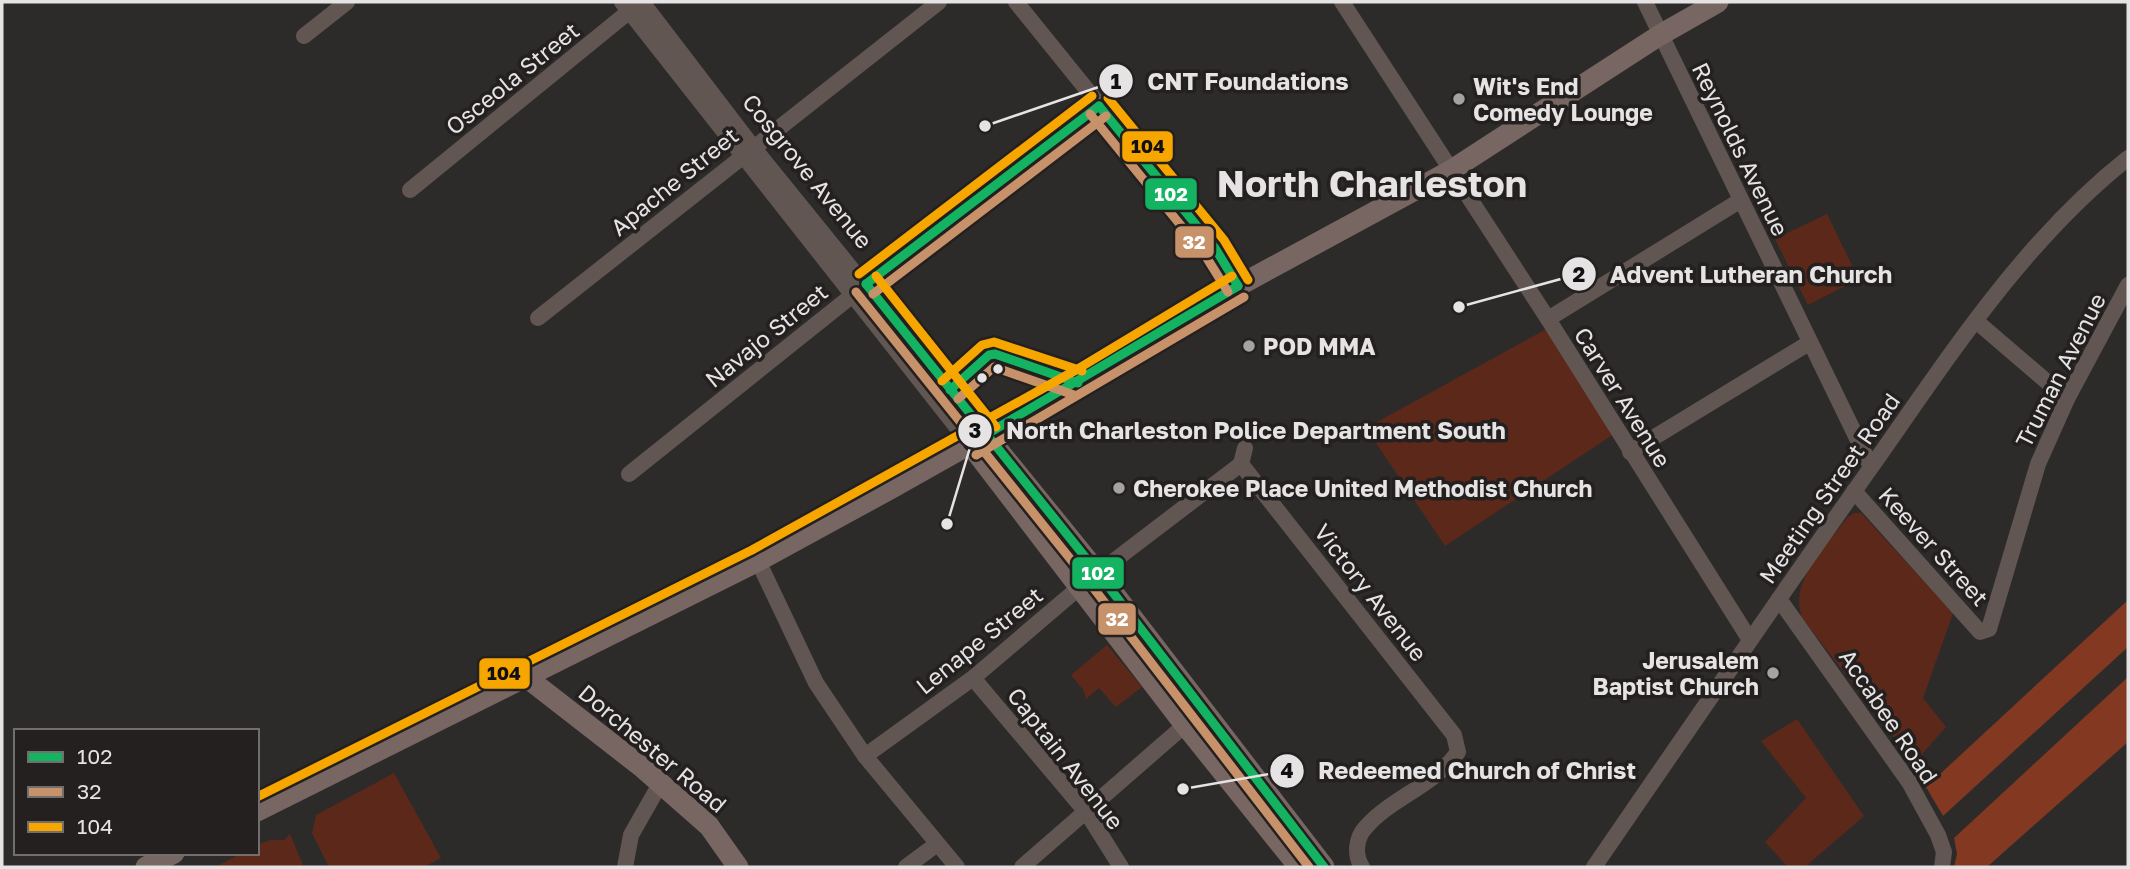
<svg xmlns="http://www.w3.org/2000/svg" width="2130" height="869" font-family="'Golos Text',sans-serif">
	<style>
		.green { fill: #5c2819 }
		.forest { fill: #823821 }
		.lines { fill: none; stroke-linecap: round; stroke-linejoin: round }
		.minor { stroke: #625652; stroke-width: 16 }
		.major { stroke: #776661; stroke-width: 21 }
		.bus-1-casing { stroke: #23201f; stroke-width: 14 }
		.bus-2-casing { stroke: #23201f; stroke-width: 14 }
		.bus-3-casing { stroke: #23201f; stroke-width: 14 }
		.bus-1 { stroke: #13b361; stroke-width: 9 }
		.bus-2 { stroke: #c7916a; stroke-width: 9 }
		.bus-3 { stroke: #f7a600; stroke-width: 9 }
		.poi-dot { fill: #a4a3a2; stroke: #23201f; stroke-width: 2.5 }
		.bus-dot { fill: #e5e3e3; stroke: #23201f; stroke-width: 2.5 }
		.labels { text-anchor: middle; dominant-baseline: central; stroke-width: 7; stroke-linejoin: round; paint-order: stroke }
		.street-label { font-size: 23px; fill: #e5e3e3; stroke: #23201f }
		.poi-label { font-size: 23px; font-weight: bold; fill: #e5e3e3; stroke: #23201f; text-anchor: start }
		.town-label { font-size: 37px; font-weight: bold; fill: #e5e3e3; stroke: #23201f }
		.leader { fill: none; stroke: #e5e3e3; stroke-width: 2.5 }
		.callout-dot { fill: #e5e3e3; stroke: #23201f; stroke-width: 2.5 }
		.mark-label { font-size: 21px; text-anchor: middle; font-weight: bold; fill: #111 }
		.callout-label { font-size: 24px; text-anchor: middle; font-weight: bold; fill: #e5e3e3; stroke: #23201f; stroke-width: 7; stroke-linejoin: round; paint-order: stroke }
		.line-badge { stroke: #23201f; stroke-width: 2.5 }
		.badge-label { font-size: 19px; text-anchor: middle; font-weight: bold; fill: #fff }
		.pale-badge-label { font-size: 19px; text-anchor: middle; font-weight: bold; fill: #111 }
	</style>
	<rect width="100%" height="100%" fill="#2c2b2a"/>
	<g class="green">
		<polygon points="1827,214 1859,279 1808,305 1775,239"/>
		<polygon points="1552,326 1617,432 1445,546 1366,428"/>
		<path d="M1854 513H1861L1953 613 1923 698 1946 727 1914 763 1803 619C1787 583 1827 545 1847 518Z"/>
		<polygon points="1107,645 1142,687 1116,707 1099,688 1086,699 1084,691 1071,675"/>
		<polygon points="1797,719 1864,816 1805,867 1788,867 1765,842 1806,798 1761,741"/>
		<polygon points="394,773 441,858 424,867 329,867 312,833 316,815"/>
		<polygon points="290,834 304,867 215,867 242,853 257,853 257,845 270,840 284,840"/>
	</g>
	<g class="forest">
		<polygon points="2128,600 2128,647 1943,816 1926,787"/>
		<polygon points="2128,677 2128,742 1987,867 1954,867 1957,854 1954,838"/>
	</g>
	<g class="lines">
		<g class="minor">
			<polyline points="622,2 970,444"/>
			<polyline points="642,2 753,147 986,435"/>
			<polyline points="1016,2 1215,248 1238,286"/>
			<polyline points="1342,2 1548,319 1750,640"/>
			<polyline points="1645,2 1871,467"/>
			<polyline points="304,36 347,2"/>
			<polyline points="410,190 637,5"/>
			<polyline points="538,318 939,2"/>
			<polyline points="1548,319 1741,200"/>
			<polyline points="1976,321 2067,399"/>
			<polyline points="1630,452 1809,343"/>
			<path d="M1241 464 1454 735 1458 752C1434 786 1391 798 1366 827 1356 837 1354 855 1362 867"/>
			<polyline points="629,474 854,294 1099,106"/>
			<polyline points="1854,491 1980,632 1989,629 2038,464 2067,399 2128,285"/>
			<polyline points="758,561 816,683 865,756 957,867"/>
			<polyline points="1779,599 1909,782 1938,835 1944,852 1942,867"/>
			<polyline points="973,678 1087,813 1121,867"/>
			<polyline points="865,756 973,678 1081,586 1241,464 1245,448"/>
			<polyline points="625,867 631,835 660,784"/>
			<polyline points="906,867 937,844"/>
			<polyline points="1022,867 1185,725"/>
			<path d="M1594 867C1686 733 1778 599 1872 466 1948 358 2023 241 2128 158"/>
		</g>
		<g class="major">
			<polyline points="986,435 1098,573 1324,867"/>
			<polyline points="970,444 1185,725 1299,867"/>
			<polyline points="526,677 643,768 709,826 738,867"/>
			<polyline points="257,811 758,561 890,489 1082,381 1238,286 1450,171 1660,35 1718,2"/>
			<polyline points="146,867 174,853"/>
		</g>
		<g class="bus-1-casing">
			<g id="bus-1">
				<polyline points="1099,106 1215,248 1238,286"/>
				<polyline points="866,284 1098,573 1324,867"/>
				<polyline points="866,284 1099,106"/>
				<polyline points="950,390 989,355 995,354 1078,383"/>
				<polyline points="970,444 1238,286"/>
			</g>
		</g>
		<g class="bus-2-casing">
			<g id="bus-2">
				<polyline points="1090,114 1205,255 1228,292"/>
				<polyline points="856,292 1088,581 1309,867"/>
				<polyline points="873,294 1106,116"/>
				<polyline points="958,399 994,367 1074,395"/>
				<polyline points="976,455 1244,297"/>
			</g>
		</g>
		<g class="bus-3-casing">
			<g id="bus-3">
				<polyline points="1108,98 1224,240 1248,280"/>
				<polyline points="859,274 1092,96"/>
				<polyline points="876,276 996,427"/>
				<polyline points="942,381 982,345 994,342 1082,371"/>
				<polyline points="257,797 752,550 1076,370 1232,276"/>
			</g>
		</g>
		<use href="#bus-1" class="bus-1"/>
		<use href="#bus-2" class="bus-2"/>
		<use href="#bus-3" class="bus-3"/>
	</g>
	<g class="poi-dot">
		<circle cx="1459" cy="99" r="7"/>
		<circle cx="1249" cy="346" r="7"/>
		<circle cx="1119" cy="488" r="7"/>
		<circle cx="1773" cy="673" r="7"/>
	</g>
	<g class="bus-dot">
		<circle cx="998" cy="369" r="6"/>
		<circle cx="982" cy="378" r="6"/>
	</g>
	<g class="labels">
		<g class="street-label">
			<text transform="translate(512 78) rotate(-39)">Osceola Street</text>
			<text transform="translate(1741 149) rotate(64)">Reynolds Avenue</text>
			<text transform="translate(808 171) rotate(51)">Cosgrove Avenue</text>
			<text transform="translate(674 181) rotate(-39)">Apache Street</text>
			<text transform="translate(766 335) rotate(-39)">Navajo Street</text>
			<text transform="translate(2060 370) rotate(-63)">Truman Avenue</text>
			<text transform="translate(1623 397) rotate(58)">Carver Avenue</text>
			<text transform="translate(1829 488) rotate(-55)">Meeting Street Road</text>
			<text transform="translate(1934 546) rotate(48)">Keever Street</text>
			<text transform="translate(1371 592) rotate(52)">Victory Avenue</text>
			<text transform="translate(979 640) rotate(-39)">Lenape Street</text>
			<text transform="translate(1889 716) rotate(56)">Accabee Road</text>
			<text transform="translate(653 748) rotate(40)">Dorchester Road</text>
			<text transform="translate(1066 758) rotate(52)">Captain Avenue</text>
		</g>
		<g class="poi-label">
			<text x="1473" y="86">Wit's End<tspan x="1473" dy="26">Comedy Lounge</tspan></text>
			<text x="1263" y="346">POD MMA</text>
			<text x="1133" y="488">Cherokee Place United Methodist Church</text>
			<text x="1759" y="660" text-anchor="end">Jerusalem<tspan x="1759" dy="26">Baptist Church</tspan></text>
		</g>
		<g class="town-label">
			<text x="1372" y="183">North Charleston</text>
		</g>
	</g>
	<path class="leader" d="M985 126L1116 81M1459 307L1579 274M947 524L975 431M1183 789L1287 771"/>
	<g class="callout-dot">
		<circle cx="985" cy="126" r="7"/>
		<circle cx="1459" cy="307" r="7"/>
		<circle cx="947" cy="524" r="7"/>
		<circle cx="1183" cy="789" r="7"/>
		<circle cx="1116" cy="81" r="18"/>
		<circle cx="1579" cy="274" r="18"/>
		<circle cx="975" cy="431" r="18"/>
		<circle cx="1287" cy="771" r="18"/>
	</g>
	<g class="mark-label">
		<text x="1116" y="89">1</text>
		<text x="1579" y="282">2</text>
		<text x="975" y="438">3</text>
		<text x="1287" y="778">4</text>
	</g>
	<g class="callout-label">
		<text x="1248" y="90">CNT Foundations</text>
		<text x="1751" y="283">Advent Lutheran Church</text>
		<text x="1256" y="439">North Charleston Police Department South</text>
		<text x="1477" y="779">Redeemed Church of Christ</text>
	</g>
	<g class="line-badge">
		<rect x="1121" y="130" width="53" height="33" rx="7" fill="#f7a600"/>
		<rect x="1144" y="177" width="54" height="34" rx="7" fill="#13b361"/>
		<rect x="1174" y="225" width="41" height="34" rx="7" fill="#c7916a"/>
		<rect x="1071" y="556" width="54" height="34" rx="7" fill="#13b361"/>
		<rect x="1097" y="602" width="40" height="34" rx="7" fill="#c7916a"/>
		<rect x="478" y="657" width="53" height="33" rx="7" fill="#f7a600"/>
	</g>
	<g class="badge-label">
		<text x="1171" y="201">102</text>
		<text x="1194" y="249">32</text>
		<text x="1098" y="580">102</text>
		<text x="1117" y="626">32</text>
	</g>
	<g class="pale-badge-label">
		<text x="1148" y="153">104</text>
		<text x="504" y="680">104</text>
	</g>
	<rect width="2130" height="869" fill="none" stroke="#e5e3e3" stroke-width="7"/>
	<rect x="14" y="729" width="245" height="126" fill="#23201f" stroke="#716e6d" stroke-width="2"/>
	<rect x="28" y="752" width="35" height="10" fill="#13b361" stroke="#716e6d" stroke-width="2"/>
	<text x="77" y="764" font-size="21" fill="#e5e3e3">102</text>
	<rect x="28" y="787" width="35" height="10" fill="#c7916a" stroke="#716e6d" stroke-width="2"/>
	<text x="77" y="799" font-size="21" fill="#e5e3e3">32</text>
	<rect x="28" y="822" width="35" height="10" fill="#f7a600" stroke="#716e6d" stroke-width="2"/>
	<text x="77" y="834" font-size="21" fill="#e5e3e3">104</text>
</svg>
